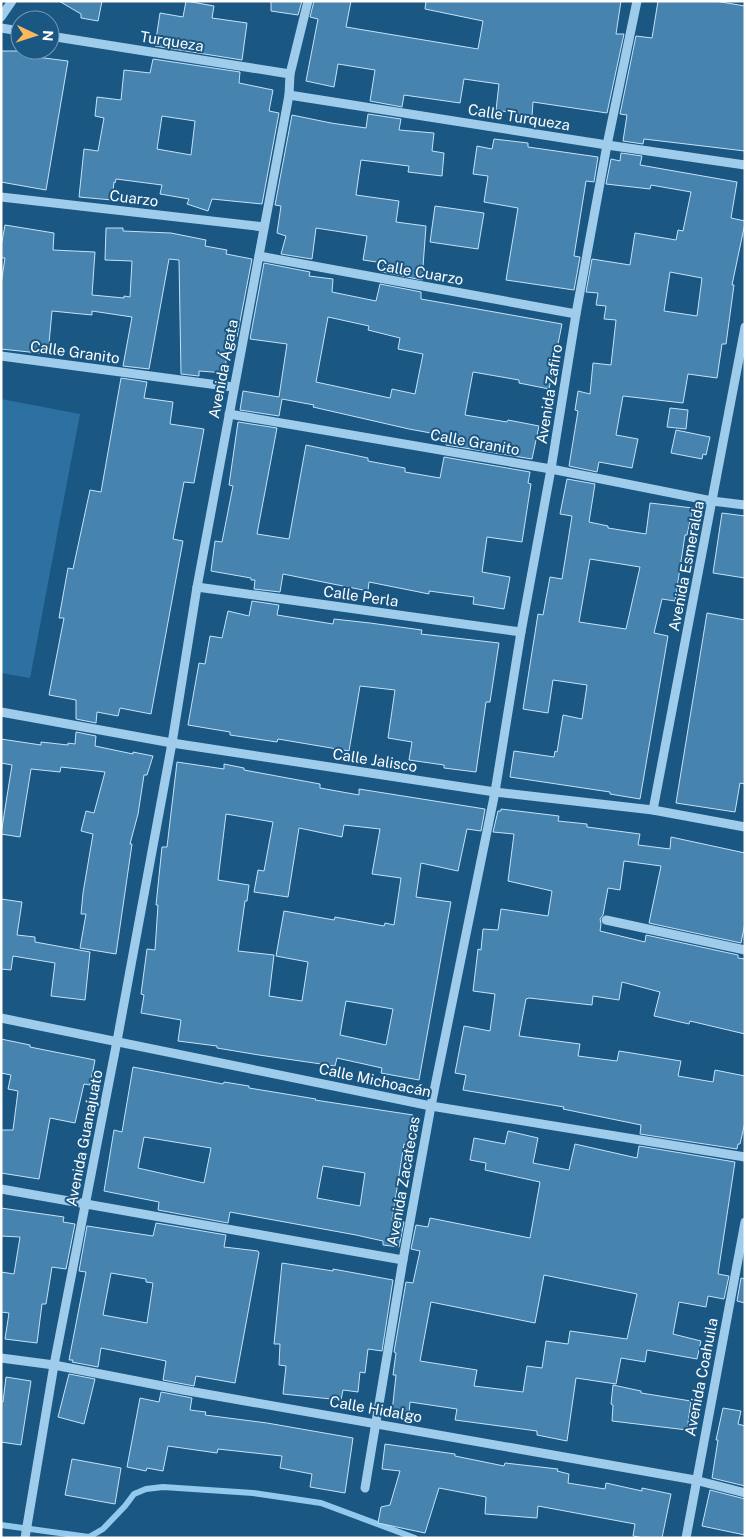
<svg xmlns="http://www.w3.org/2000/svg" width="746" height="1539" font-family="'Public Sans',sans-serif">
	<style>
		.garden { fill: #2d71a2 }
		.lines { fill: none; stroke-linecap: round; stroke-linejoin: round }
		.stream { stroke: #92c9ed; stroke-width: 6 }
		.building { fill: #4783af; stroke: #c4e3f8; fill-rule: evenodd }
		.minor { stroke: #9fcceb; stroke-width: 9 }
		.labels { text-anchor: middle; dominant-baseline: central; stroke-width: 4; stroke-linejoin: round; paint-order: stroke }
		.street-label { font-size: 15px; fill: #fff; stroke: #1a5783 }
	</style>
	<rect width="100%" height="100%" fill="#1a5783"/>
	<polygon class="garden" points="1,399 80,414 30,678 1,673"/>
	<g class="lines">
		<polyline class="stream" points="1,1525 89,1537 103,1529 125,1506 134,1494 146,1489 163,1487 253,1493 321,1503 415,1538"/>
	</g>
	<g class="building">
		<polygon points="59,1 102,1 98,21 81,18 81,14"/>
		<polygon points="186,1 214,6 212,18 247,23 242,60 155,46 160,13 183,17"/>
		<polygon points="271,1 302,1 298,15 271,11"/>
		<polygon points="314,1 351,1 346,27 478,49 483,21 425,9 426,1 621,1 616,34 624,34 607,113 533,102 532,116 496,110 499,84 464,79 460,103 404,95 402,107 370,101 375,70 338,64 334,87 306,81 318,19 310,17"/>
		<polygon points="658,1 715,1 745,6 745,151 644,139 643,144 623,141 627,115 620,114 636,36 652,38"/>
		<polygon points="1,51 36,51 36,57 68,61 46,190 1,182"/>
		<path d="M153 59 240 72 239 83 273 90 269 111 279 113 262 204 212 199 208 211 187 204 189 199 160 194 162 185 116 179 115 183 114 182 112 200 79 197 84 149 98 151 104 118 95 116 97 97 121 100 124 70 150 73ZM162 116 195 121 191 155 157 149Z"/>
		<polygon points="368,114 401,119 399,130 434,133 432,151 444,153 442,176 408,172 409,166 361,160 356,195 399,201 396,222 426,226 422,280 382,272 384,263 363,260 367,236 316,228 312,259 281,254 286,236 277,233 281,206 275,205 292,115 331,123 366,128"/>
		<polygon points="494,139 528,143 528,147 598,157 594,182 586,181 574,256 580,257 574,290 506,280 518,208 484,202 488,176 473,174 477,146 492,149"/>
		<path d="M621 153 642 156 640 165 737 182 731 218 745 221V223L732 285H734L726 344H722L717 378 688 374 683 403 623 396 616 435 638 439 632 468 599 462 597 472 569 466 578 411 575 410 578 391 590 394 593 363 611 365 616 320 604 319 606 306 596 305 598 293 586 292 592 259 630 265 635 233 676 240 678 230 683 231 691 192 651 185 650 189 606 184 611 159 620 161ZM670 272 702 278 697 316 664 311Z"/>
		<polygon points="435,206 484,213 478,249 430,242"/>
		<polygon points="5,225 54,233 53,250 95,252 92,295 124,298 124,296 130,297 132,261 105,260 106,228 123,228 123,231 171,233 206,240 205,246 227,250 226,254 252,259 237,337 228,336 225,373 199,371 199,376 181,374 179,260 169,259 149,369 123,366 132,317 92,311 92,315 52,311 48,354 1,349 1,284 5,258 1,258 1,247"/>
		<path d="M264 263 310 272 309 276 333 279 332 292 376 301 380 284 421 292V299L562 324 549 389 519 383V380L473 372 465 415 507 422 508 420 539 426 532 459 446 445 447 436 409 429 313 407 314 405 282 399 279 416 240 410 243 391 279 397 287 344 250 339ZM328 317 369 326 368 330 400 338 398 349 423 354 415 394 392 389 390 398 316 382Z"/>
		<polygon points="121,378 147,382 144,398 173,402 170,424 204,429 194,483 184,482 173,539 183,541 151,714 120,708 118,716 97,712 96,723 76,719 76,700 49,695 64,618 59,618 68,568 73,569 90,490 101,492"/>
		<polygon points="670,408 688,410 686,429 667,427"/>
		<polygon points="238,422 277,428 257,534 289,539 306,445 368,458 368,461 405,468 405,472 440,478 444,457 530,472 528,483 531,484 522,542 487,537 482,572 510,577 504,609 473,604 474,597 429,591 429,594 369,582 368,591 283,574 280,592 254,589 255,580 251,580 251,578 211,571 215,541 222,542 233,486 229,485"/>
		<polygon points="676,430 710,437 706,455 703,454 702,459 671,453"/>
		<path d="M567 479 595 484 589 522 608 526V528L646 534 650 503 693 508 687 535H685L675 601 662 599 654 633 668 636 640 799 610 794V792L510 777 514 751 554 757 555 751 557 752 563 715 582 719 587 685 553 680 548 713 523 709 538 614 543 615 550 577 562 579 572 516 560 514ZM590 559 640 567 626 629 579 622Z"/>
		<polygon points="722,513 745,516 745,578 713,573"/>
		<polygon points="252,601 279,605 277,615 333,624 334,619 370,623 422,630 421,634 499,643 490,702 486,702 476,772 444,768 444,765 409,760 412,742 388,738 395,690 360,686 349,751 278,739 277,742 230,735 230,732 188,725 199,663 205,664 210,636 222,638 228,611 249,616"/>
		<polygon points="707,613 745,620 745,784 740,783 735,812 676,803"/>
		<polygon points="76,732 96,736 95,746 133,754 133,752 153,756 147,775 144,775 138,814 130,844 132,844 116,954 80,948 86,914 81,914 83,893 93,834 81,831 86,811 94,813 105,772 61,767 60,772 31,769 20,837 1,834 12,765 1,763 1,739 41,745 41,742 68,745 68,743 75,744"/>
		<path d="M177 762 224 769V764L244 768V770L320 784V788L359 795V789L485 809 481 831 467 829 458 871 421 863 416 897 451 902 419 1080 381 1073 382 1068 337 1058 335 1066 259 1055 217 1048V1046L178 1041 181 1020 141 1013 144 995 141 994 147 949 155 950 158 905H156L162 847H167ZM226 814 273 822 264 871 258 870 254 892 288 897 299 828 342 837 344 825 380 829 372 874 401 878 394 925 385 923 384 926 335 917 334 920 284 911 276 956 308 962 302 1001 269 996 274 955 238 951 245 901H247L249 885 218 880ZM346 1001 393 1009 386 1045 340 1035Z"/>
		<polygon points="501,809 559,816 558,821 587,824 587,827 640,834 638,845 670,849 671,837 745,853 745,923 741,943 649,923 661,866 624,861 620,890 608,888 603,915 600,919 601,924 600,931 645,942 646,935 738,955 738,958 745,959 745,1034 690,1021 689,1024 654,1016 660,992 622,982 619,1000 593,996 592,1005 529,998 526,999 519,1036 580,1044 578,1056 617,1061 619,1051 681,1061 678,1076 713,1082 715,1070 745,1076 745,1122 740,1144 738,1144 737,1149 640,1134 641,1125 563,1109 564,1107 463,1090 466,1075 455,1073 464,1026 490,1031 495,994 473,991 478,949 481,950 483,929 498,930 501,909 548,916 552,891 508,881 514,834 493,832 498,811 501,811"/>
		<polygon points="1,899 22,902 17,935 35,937 35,942 90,952 85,1000 51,996 55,963 13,956 11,970 1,969"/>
		<polygon points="1,1039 30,1045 30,1047 95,1060 90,1085 84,1084 75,1123 50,1118 39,1179 1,1173 1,1130 13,1130 18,1091 8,1089 11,1075 1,1073"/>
		<path d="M133 1067 223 1084 224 1082 249 1086V1088L316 1099 315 1100 413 1115 409 1145 404 1144 392 1220 404 1222 399 1247 383 1245V1241L356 1235 230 1212 228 1223 158 1210 159 1202 104 1191 114 1130 122 1132ZM144 1137 211 1148 204 1183 138 1168ZM323 1166 365 1173 360 1206 317 1198Z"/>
		<path d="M508 1131 538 1138 533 1163 569 1170 575 1144 637 1158 639 1146 735 1162 718 1274 729 1276 724 1299 708 1296 706 1307 679 1302 673 1334 701 1341 697 1359 647 1350 645 1362 621 1358 616 1384 576 1378 567 1441 537 1435V1431L455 1420 457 1409 410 1402 409 1414 392 1412 396 1375H393L396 1353 394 1352 406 1282 413 1283 420 1251 411 1249 416 1225 428 1227 430 1218 530 1238 540 1182 485 1170 486 1163 470 1160 474 1138 505 1144ZM544 1275 637 1294 627 1339 570 1331 568 1344 546 1341 542 1368 527 1366 523 1392 474 1386 477 1370 420 1361 431 1302 535 1323Z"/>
		<polygon points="1,1208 64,1217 63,1222 75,1224 66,1269 52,1267 46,1304 42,1304 37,1343 5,1339 9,1313 1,1312 1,1272 14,1274 20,1237 1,1236"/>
		<path d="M156 1223 226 1235 224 1247 258 1251 259 1253 235 1383 196 1376 194 1386 163 1380 166 1361 101 1348 98 1367 72 1362 73 1360H69L86 1272 79 1271 87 1226 153 1236ZM111 1273 146 1279V1282L153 1283 147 1323 103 1315Z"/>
		<polygon points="282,1263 333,1271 333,1269 393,1280 382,1351 368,1349 365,1373 360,1372 358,1392 343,1390 341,1400 283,1394 286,1366 279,1365 280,1344 274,1344"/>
		<polygon points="741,1278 745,1279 745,1303 737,1301"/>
		<polygon points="69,1374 95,1379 84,1424 58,1417"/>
		<polygon points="6,1377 31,1381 21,1445 1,1442 1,1401 3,1402"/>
		<polygon points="613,1385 641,1391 641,1393 691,1401 687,1430 612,1421 613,1405 611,1404"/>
		<polygon points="161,1392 192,1398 190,1410 206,1412 205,1415 267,1423 353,1438 345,1493 310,1487 312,1474 280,1468 282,1456 218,1449 217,1453 168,1446 163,1471 147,1468 146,1471 127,1467 140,1398 159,1402"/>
		<polygon points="723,1408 741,1411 738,1424 745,1426 745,1486 712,1478 718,1440 716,1440"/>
		<polygon points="385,1444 455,1454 455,1456 504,1466 505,1463 558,1469 557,1471 569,1474 568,1483 605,1489 606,1483 642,1491 642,1488 671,1494 662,1538 644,1538 633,1536 635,1524 538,1506 537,1518 485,1514 486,1497 439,1488 425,1533 378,1523 381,1507 390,1505 400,1471 382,1469"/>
		<polygon points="72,1459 121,1468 115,1504 65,1495"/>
		<polygon points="710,1490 745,1499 745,1535 702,1526"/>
	</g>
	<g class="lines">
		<g class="minor">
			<polyline points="1,17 12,1"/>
			<polyline points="1,28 20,31"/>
			<polyline points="50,36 290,74"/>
			<polyline points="289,95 607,145 745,165"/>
			<polyline points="1,197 264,227"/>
			<polyline points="259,256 576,314"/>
			<polyline points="1,356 233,387"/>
			<polyline points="229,414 551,469 712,501 745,505"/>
			<polyline points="197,587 521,632"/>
			<polyline points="1,712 172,743 495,792 653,810 745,827"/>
			<polyline points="653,810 745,327"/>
			<polyline points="606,920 745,950"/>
			<polyline points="1,1018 431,1106 745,1157"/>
			<polyline points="1,1189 403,1260"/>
			<polyline points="1,1358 54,1365 183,1390 695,1480 745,1493"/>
			<polyline points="365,1488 403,1260 431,1106 495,792 521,632 551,469 576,314 607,145 637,1"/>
			<polyline points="25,1538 54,1365 117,1041 172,743 197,587 289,95 290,74 308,1"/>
			<polyline points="686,1538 745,1222"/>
		</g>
	</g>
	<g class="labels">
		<g class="street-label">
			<text transform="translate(172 41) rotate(9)">Turqueza</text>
			<text transform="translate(519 117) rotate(9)">Calle Turqueza</text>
			<text transform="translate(134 198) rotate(7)">Cuarzo</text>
			<text transform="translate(420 272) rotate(10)">Calle Cuarzo</text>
			<text transform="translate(75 352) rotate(8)">Calle Granito</text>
			<text transform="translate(223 369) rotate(-79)">Avenida Ágata</text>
			<text transform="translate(549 394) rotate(-81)">Avenida Zafiro</text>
			<text transform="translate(475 442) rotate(10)">Calle Granito</text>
			<text transform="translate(686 566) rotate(-79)">Avenida Esmeralda</text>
			<text transform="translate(361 596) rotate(8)">Calle Perla</text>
			<text transform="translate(375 760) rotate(9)">Calle Jalisco</text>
			<text transform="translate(375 1080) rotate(12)">Calle Michoacán</text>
			<text transform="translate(84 1138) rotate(-79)">Avenida Guanajuato</text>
			<text transform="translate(403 1181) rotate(-80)">Avenida Zacatecas</text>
			<text transform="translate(701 1377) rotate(-79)">Avenida Coahuila</text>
			<text transform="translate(376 1409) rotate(10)">Calle Hidalgo</text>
		</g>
	</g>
	<rect width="746" height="1539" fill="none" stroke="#ffffff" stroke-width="5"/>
	<g transform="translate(35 35) rotate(94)"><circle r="24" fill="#1a5783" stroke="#769ab5"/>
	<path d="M0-4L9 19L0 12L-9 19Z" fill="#fdb85b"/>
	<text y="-8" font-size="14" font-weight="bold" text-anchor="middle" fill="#ffffff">N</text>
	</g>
</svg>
